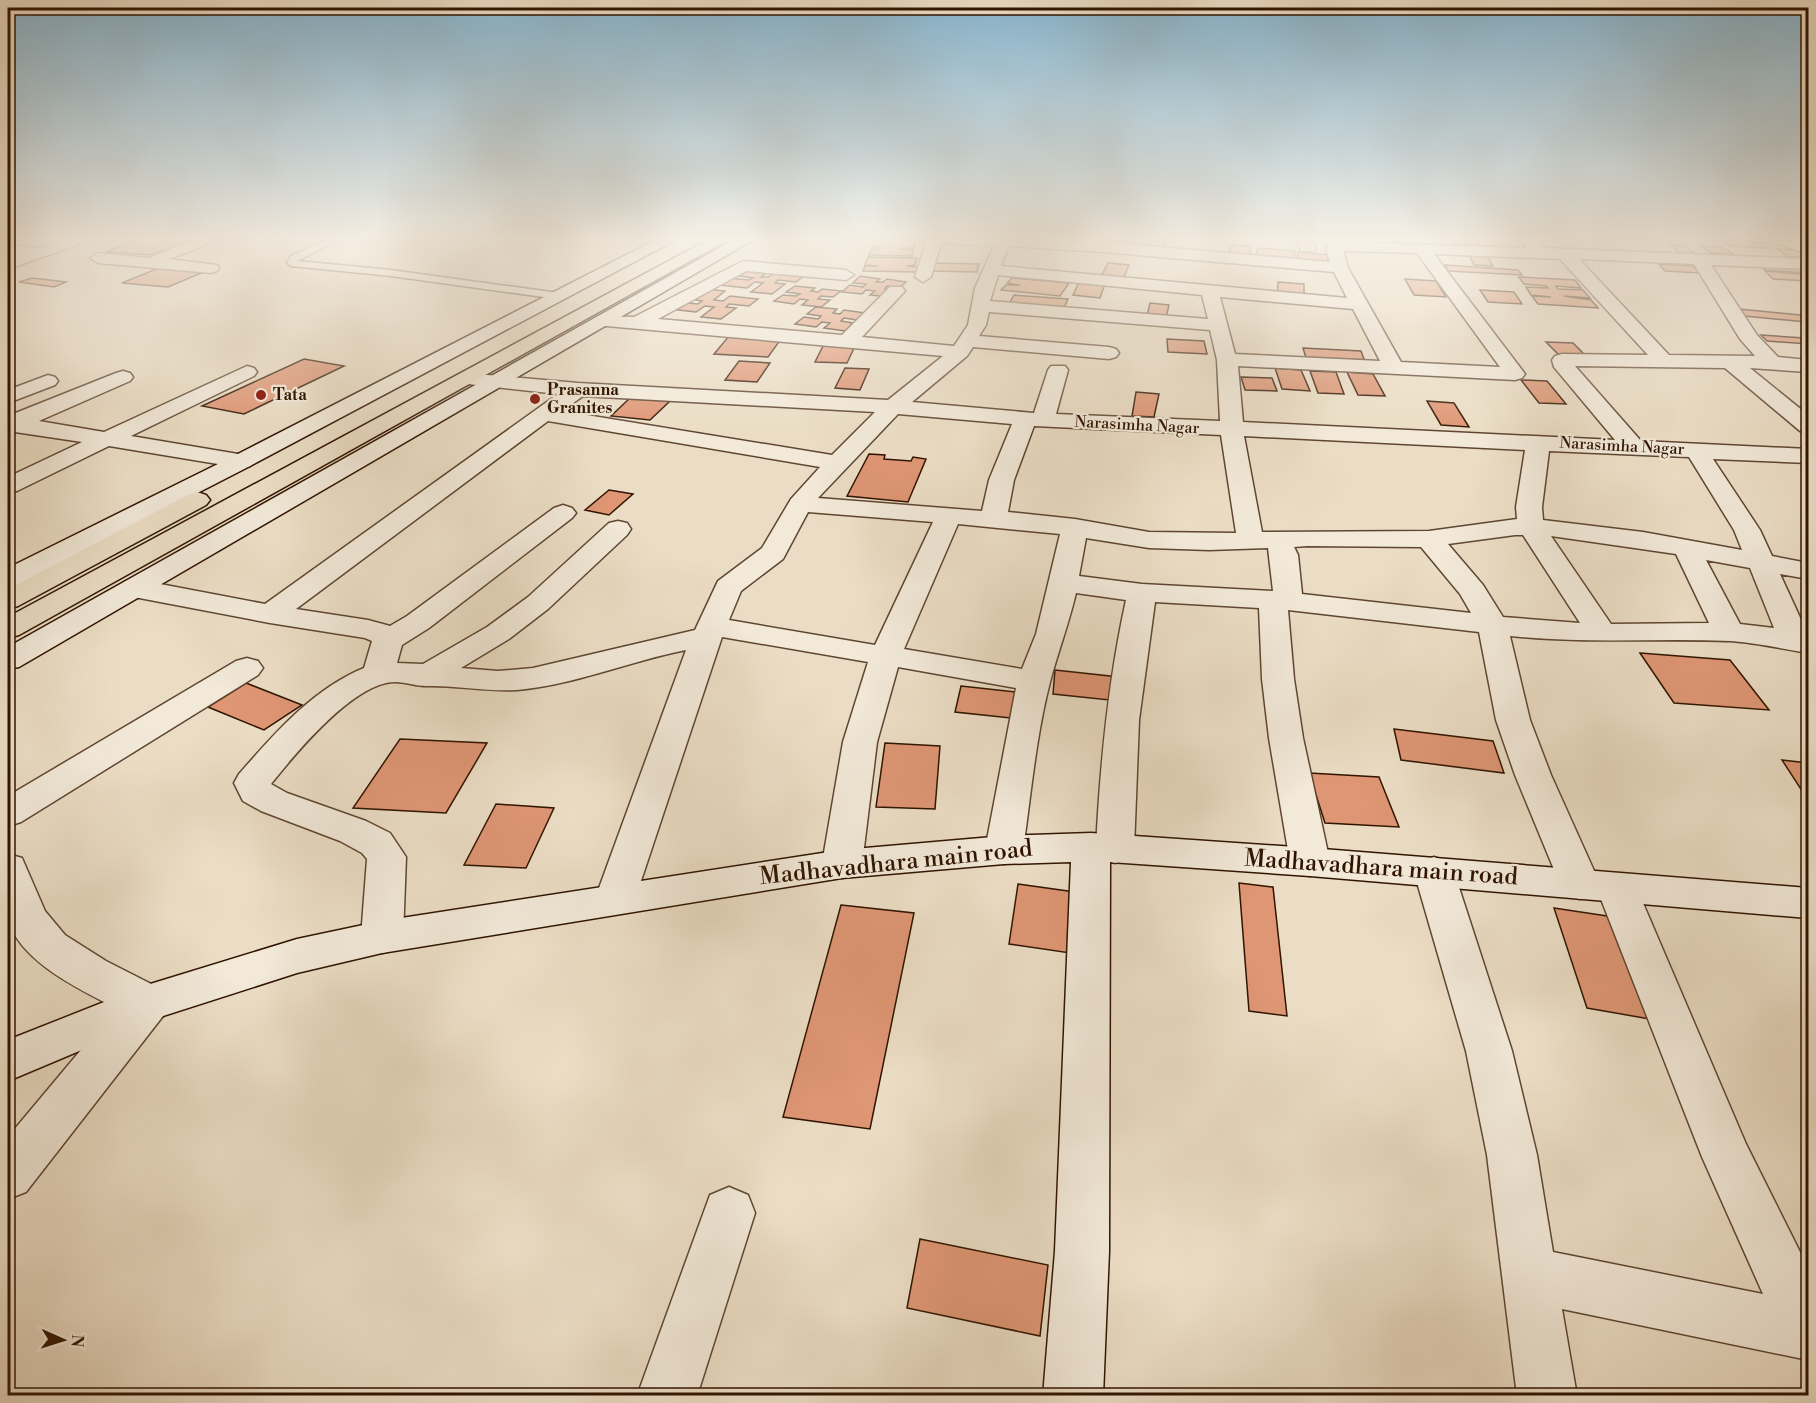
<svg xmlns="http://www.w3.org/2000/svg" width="1816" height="1403" font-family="'Libre Bodoni',serif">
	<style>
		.building { fill: #df9674; stroke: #301400; stroke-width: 1.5 }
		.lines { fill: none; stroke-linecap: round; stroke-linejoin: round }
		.lane-casing { stroke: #5f4631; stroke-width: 3 }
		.street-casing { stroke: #5f4631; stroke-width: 3 }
		.secondary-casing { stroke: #301400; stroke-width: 3 }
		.primary-casing { stroke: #301400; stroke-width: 3 }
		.lane { fill: #f2e9d9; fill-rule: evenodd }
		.street { fill: #f2e9d9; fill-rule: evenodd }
		.secondary { fill: #f2e9d9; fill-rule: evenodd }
		.primary { fill: #ebddc5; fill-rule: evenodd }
		.poi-dot { fill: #8f2418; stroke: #f2e9d9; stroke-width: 2 }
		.labels { text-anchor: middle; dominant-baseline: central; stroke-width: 4.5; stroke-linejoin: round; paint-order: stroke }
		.far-poi-label { font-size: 16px; font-weight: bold; fill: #301400; stroke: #f2e9d9; text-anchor: start }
		.far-street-label { font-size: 16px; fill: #301400; stroke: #f2e9d9 }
		.near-street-label { font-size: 24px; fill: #301400; stroke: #f2e9d9 }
	</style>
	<rect width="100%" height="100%" fill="#ebddc5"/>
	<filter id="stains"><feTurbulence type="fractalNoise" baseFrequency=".00333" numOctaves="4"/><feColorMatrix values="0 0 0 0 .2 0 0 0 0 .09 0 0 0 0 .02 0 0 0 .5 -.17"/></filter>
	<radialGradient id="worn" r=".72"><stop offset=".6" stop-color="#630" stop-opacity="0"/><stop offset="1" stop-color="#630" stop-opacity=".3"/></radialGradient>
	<g class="building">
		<polygon points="144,237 150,237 190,240 152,255 106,252"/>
		<polygon points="1102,237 1137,237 1133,245 1099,241"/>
		<polygon points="1147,237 1168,237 1163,248 1142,246"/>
		<polygon points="1394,237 1413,237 1420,245 1400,245"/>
		<polygon points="1450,237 1472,237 1482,247 1459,246"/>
		<polygon points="874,239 916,240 914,248 902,248 901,250 913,250 912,256 869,255 871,249 878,249 879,247 872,247"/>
		<polygon points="1720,239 1757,241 1768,248 1731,246"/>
		<polygon points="1231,245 1251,246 1249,256 1228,254"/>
		<polygon points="1670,245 1685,246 1696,254 1680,253"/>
		<polygon points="1702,246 1723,247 1733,254 1711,253"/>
		<polygon points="1258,248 1295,251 1294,258 1256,255"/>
		<polygon points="1777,249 1795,250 1807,257 1789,257"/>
		<polygon points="1298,252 1328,255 1328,263 1297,260"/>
		<polygon points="1468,252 1485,253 1493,266 1474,265"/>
		<polygon points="868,257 917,258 915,265 906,266 919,267 917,272 863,271 865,266 878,266 865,265"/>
		<polygon points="1756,262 1796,265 1806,273 1765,270"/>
		<polygon points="932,263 979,264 977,272 929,271"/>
		<polygon points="1108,263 1129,265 1123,279 1101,277"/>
		<polygon points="1659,264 1693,266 1700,273 1665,271"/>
		<polygon points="1445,265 1518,270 1522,275 1448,271"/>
		<polygon points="161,267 206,271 168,287 122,283"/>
		<polygon points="753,267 772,269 761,277 768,277 774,273 804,276 796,282 778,280 775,283 785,284 772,294 751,292 763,283 755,282 747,288 719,285 728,278 749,280 753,278 740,276"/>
		<polygon points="1765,271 1799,274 1807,281 1773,279"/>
		<polygon points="860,276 880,279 876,282 883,282 887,279 906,282 899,288 887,286 885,289 896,290 889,297 870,295 875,291 866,290 862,294 842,292 850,285 863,287 866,284 853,283"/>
		<polygon points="1519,277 1575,280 1581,288 1556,286 1558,289 1583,290 1590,298 1564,296 1591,300 1598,308 1538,304 1532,296 1551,297 1531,295 1526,287 1548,288 1546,286 1524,284"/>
		<polygon points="32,278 66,282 54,287 19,282"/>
		<polygon points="1012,278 1069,283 1060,296 1001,290 1006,285 1020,285 1007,283"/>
		<polygon points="1405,279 1436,281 1446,297 1414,295"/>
		<polygon points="1079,282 1105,284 1100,298 1073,295"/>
		<polygon points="1278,282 1304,284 1304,297 1277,294"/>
		<polygon points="795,286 815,288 811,291 818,292 822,289 841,291 833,297 821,296 818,299 830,300 821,307 802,305 808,300 800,299 794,304 774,301 783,295 796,296 800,294 786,292"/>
		<polygon points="705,289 725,291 714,300 723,301 730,296 758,299 749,306 729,304 726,307 736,308 721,319 701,317 714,307 705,306 696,312 669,309 679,302 698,304 702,301 691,299"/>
		<polygon points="1480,290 1514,292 1522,304 1488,302"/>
		<polygon points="1014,295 1068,299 1064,308 1009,304"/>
		<polygon points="1150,303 1169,305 1166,318 1147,316"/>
		<polygon points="816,307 837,309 833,313 840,314 844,310 865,313 857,320 844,318 841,321 853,323 845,331 824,328 830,323 822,322 816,327 795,324 804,317 818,319 821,316 807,314"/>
		<polygon points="1739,309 1800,315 1807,322 1744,316"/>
		<polygon points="1761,335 1804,338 1808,344 1767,341"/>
		<polygon points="729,336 781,339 768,357 714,354"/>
		<polygon points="1167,339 1204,341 1207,354 1168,352"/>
		<polygon points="825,342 856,344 847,363 815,362"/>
		<polygon points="1546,342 1573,343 1587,357 1559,355"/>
		<polygon points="1303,348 1361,351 1365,362 1306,358"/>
		<polygon points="304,359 344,366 244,414 202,406"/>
		<polygon points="739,361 770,363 757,382 725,380"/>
		<polygon points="845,368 869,369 860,390 835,388"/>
		<polygon points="1275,368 1301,370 1310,391 1282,389"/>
		<polygon points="1310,371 1336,372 1344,394 1318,393"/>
		<polygon points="1347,372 1373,374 1385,396 1358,395"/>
		<polygon points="1241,377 1272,378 1277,391 1245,390"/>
		<polygon points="1521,380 1547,381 1566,404 1539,403"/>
		<polygon points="1136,392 1159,394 1154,417 1132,416"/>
		<polygon points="631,397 670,401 650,420 611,416"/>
		<polygon points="1427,401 1454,403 1469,427 1441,425"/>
		<polygon points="869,454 885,455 884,459 911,461 913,457 926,459 908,502 847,496"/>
		<polygon points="609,490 633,494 609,515 585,510"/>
		<polygon points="1640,653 1730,660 1769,710 1674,703"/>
		<polygon points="1055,670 1119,677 1119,701 1053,694"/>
		<polygon points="246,683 302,705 264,730 208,707"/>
		<polygon points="961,686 1024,693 1020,719 955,712"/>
		<polygon points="1394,729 1493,741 1504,773 1401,760"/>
		<polygon points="400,739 487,743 446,813 353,808"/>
		<polygon points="885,743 940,746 935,809 876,807"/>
		<polygon points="1782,760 1808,763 1808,800"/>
		<polygon points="1309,773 1379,777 1399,827 1325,823"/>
		<polygon points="496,804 554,808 526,868 464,865"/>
		<polygon points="1239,883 1273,887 1287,1016 1249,1011"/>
		<polygon points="1018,884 1082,893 1077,954 1009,944"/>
		<polygon points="841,905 914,913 870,1129 783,1117"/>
		<polygon points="1554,908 1627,919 1667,1022 1587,1008"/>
		<polygon points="920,1239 1048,1265 1040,1336 907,1308"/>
	</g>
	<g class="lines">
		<g class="lane-casing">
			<polygon id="lane" points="334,237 345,237 297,261 391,270 558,293 563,296 558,299 391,276 291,266 287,263 291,256"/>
		</g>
		<g class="street-casing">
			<g id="street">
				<polygon points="72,237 95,237 92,240 8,269 8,259 15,256 8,256 8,246 39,248"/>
				<polygon points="200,237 222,237 219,240 169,259 217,265 219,268 217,271 211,273 98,263 90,258 98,253 149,258"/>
				<path d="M914 237H1013L1103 242 1330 262 1326 249 1329 244 1335 242 1527 248 1518 237H1534L1545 248 1808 259V269L1711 265 1757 335 1778 357 1808 360V372L1750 368 1808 415V433L1800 431 1725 368 1575 366 1641 441 1808 449V463L1713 459 1760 530 1772 556 1808 563V579L1780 574 1808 635V653C1783 649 1758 643 1731 641 1657 638 1584 644 1510 636L1530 720 1551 775 1600 884 1603 878 1617 874 1631 878 1637 889 1746 1144 1808 1268V1360L1562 1309 1577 1396H1517L1487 1155 1466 1051 1414 872 1420 862 1434 857 1448 862 1454 872 1512 1051 1537 1155 1553 1252 1763 1294 1702 1157 1597 889 1594 895 1580 899 1566 895 1560 884 1515 775 1496 720 1479 632 1288 610 1294 679 1303 738 1330 862 1324 872 1310 876 1296 872 1290 862 1269 738 1262 679 1259 608 1155 602 1139 720 1134 849 1129 859 1115 863 1101 859 1096 849C1100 765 1108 682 1126 600L1076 593C1069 623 1058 652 1050 682 1036 736 1031 794 1023 850L1018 860 1004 864 990 860 985 850 1016 688 898 667 877 742 862 864 856 874 842 878 828 874 822 864 843 742 868 662 722 637 635 899 629 910 615 914 601 910 595 899 686 650C630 661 574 685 517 690 487 692 456 685 426 686 416 686 405 682 395 682 354 682 295 754 271 784L287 793 366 821 390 833 406 857 403 937 397 949 382 953 367 949 361 937 367 859 362 853 340 841 261 811 243 801 234 783 239 774C275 733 313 689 364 668L372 641 365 638 270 623 134 597 124 594 120 588 124 582 134 579 265 604 558 394 459 383 456 379 459 375 466 373 578 383 888 400 943 356 606 326 599 324 597 320 599 316 634 317 743 261 846 270 854 275 846 280 746 271 658 319 842 335 890 287H902L905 291 862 337 954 346 968 325 975 288 994 246 941 243 931 277 923 282 915 277 926 242 917 240ZM1009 246 1103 252 1334 272 1347 298 1001 266ZM1343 251 1417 253 1500 367 1401 362 1348 268ZM1434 254 1560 259 1648 355 1562 354 1555 356 1552 360 1554 367 1615 440 1243 422 1238 366 1515 380 1522 378 1525 374 1522 370ZM1579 259 1694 264 1740 339 1755 356 1669 355ZM998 275 1202 295 1208 319 990 301ZM1220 297 1353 309 1380 361 1235 354ZM989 312 1210 330 1217 360 1220 421 1056 414 1068 370 1065 366H1051L1048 370 1034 413 912 402 967 356 973 347 1109 359 1116 357 1119 353 1116 349 1109 347 979 336 986 325ZM583 396 875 412 832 455 562 411ZM898 414 1012 424 989 480 982 511 818 498ZM548 421 820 467 791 499 762 548 718 581 695 630 533 668 498 671 461 668 509 639 548 609 627 535 631 529 627 523 618 521 609 523 528 597 487 627 423 664 397 663 402 645 429 628 572 518 576 513 572 508 563 505 554 508 407 616 390 626 368 620 296 609ZM1034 426 1221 435 1236 533 1149 532 1075 519 1008 512 1014 480ZM1244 436 1525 450 1516 507 1517 519 1429 531 1262 532ZM1549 451 1689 457 1734 530 1742 550 1643 532 1543 520 1542 507ZM808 512 933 522 875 645 729 620 741 591 783 559ZM958 524 1060 534 1036 634 1022 669 904 649ZM1515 535H1523L1580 623 1503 617 1483 585 1448 544ZM1551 536 1676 554 1709 623 1611 624ZM1086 538 1149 548 1209 550 1268 548 1273 591 1142 584 1079 576ZM1307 546 1421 547 1460 594 1471 613 1302 594 1298 555 1294 547ZM1706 560 1750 568 1774 628 1740 624Z"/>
				<polygon points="1294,237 1310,237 1316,248 1314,251 1302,251"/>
				<polygon points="1747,237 1808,237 1808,244 1755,242"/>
				<polygon points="247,366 254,368 257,372 254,376 131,436 250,456 254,461 250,466 242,468 109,446 17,491 8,493 8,477 82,442 8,431 8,416 116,373 123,371 130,373 133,377 130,381 39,421 104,432"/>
				<polygon points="48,375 55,377 58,381 55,385 8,403 8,390"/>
				<polygon points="247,658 258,661 263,668 258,675 21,822 8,826 8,796 236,661"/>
				<path d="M8 854 22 858 45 911 65 935 106 961 163 990 169 1003 163 1016 26 1192 8 1199V1137L116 1008C81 990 18 961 8 918 5 906 6 866 8 854Z"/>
				<polygon points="729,1187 748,1195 755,1213 697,1396 637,1396 710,1195"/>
			</g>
		</g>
		<g class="secondary-casing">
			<g id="secondary">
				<polygon points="661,237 681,237 250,466 18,585 8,587 8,568 234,456"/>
				<polygon points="739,237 758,237 19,667 8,669 8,647"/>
				<polygon points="1764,237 1788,237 1808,244 1808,254 1767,240"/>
				<polygon points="1091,833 1310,848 1808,888 1808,918 1310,876 1110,862 1109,1251 1103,1396 1043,1396 1055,1251 1071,862 1004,864 842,878 382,953 297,973 160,1017 8,1081 8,1040 147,985 297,939 382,921 842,850 1004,836"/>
			</g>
		</g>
		<g class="primary-casing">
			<g id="primary">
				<polygon points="713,237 733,237 19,635 8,638 8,617"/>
				<polygon points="197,492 206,495 210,500 206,505 18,606 8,609 8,589 188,495"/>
			</g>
		</g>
		<use href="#lane" class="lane"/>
		<use href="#street" class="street"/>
		<use href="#secondary" class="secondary"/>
		<use href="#primary" class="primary"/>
	</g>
	<linearGradient id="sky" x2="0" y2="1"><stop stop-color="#88b7d2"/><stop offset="0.55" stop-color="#f6f0e5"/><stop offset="1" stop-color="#f6f0e5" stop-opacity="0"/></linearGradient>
	<rect width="1816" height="434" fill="url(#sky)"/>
	<g class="poi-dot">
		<circle cx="261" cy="395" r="6"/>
		<circle cx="535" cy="399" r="6"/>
	</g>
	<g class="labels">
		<g class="far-poi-label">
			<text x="547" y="390">Prasanna<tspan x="547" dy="18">Granites</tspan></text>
			<text x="273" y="395">Tata</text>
		</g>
		<g class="far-street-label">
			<text transform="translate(1137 425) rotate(3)">Narasimha Nagar</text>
			<text transform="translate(1622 446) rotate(3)">Narasimha Nagar</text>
		</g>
		<g class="near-street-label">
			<text transform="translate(896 863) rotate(-6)">Madhavadhara main road</text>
			<text transform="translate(1381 868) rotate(4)">Madhavadhara main road</text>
		</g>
	</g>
	<rect width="1816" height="1403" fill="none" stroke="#ebddc5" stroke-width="30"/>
	<rect x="9" y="9" width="1798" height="1385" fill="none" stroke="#301400" stroke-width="3"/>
	<rect x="15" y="15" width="1786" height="1373" fill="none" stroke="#301400" stroke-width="1.5"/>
	<g transform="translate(63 1340) rotate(93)" stroke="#f2e9d9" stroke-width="4.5" paint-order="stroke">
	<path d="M0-4.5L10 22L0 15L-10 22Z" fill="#301400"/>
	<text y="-9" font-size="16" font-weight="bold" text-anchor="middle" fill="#301400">N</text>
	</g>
	<rect width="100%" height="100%" filter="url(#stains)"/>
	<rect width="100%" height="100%" fill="url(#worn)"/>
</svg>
